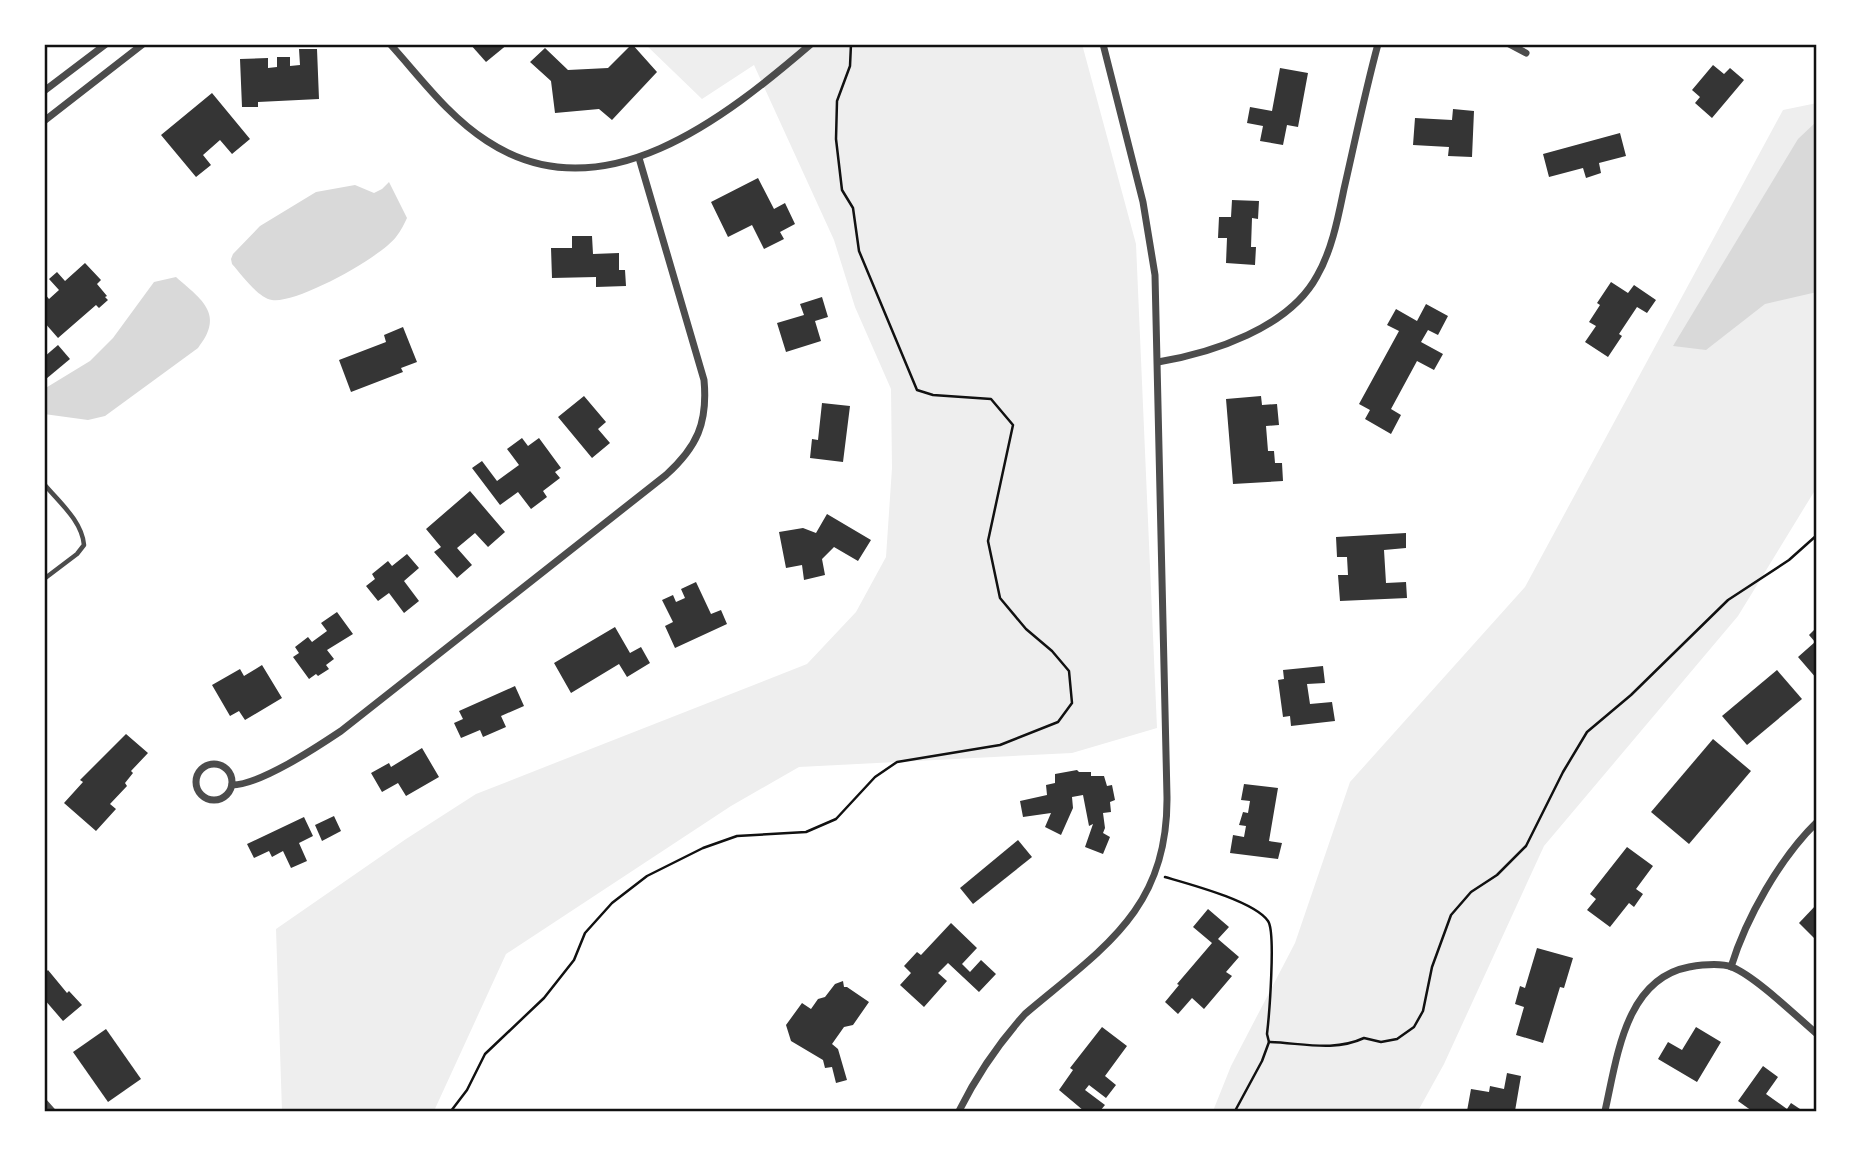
<svg xmlns="http://www.w3.org/2000/svg" width="1861" height="1155" font-family="Manrope,sans-serif">
	<style>
		.green { fill: #eee }
		.water { fill: #d9d9d9 }
		.building { fill: #353535 }
		.lines { fill: none; stroke-linecap: round; stroke-linejoin: round }
		.path { stroke: #111; stroke-width: 2.5 }
		.service { stroke: #4c4c4c; stroke-width: 4.5 }
		.minor { stroke: #4c4c4c; stroke-width: 7 }
		.neatline { fill: none; stroke: #111; stroke-width: 2.5 }
	</style>
	<rect width="100%" height="100%" fill="#fff"/>
	<g class="green">
		<polygon points="645,44 1082,44 1136,244 1157,728 1072,753 799,767 731,806 506,954 434,1111 282,1111 276,929 406,839 476,794 807,664 856,612 886,557 892,468 891,389 855,307 834,240 754,65 702,99"/>
		<polygon points="1817,103 1817,487 1738,616 1544,846 1444,1064 1418,1111 1213,1111 1231,1066 1295,943 1350,782 1525,587 1783,110"/>
	</g>
	<g class="water">
		<polygon points="1817,121 1817,292 1765,304 1706,350 1673,346 1798,139"/>
		<path d="M389 182 407 218C404 224 401 231 396 237 381 257 297 304 272 300 257 297 242 275 232 264L231 259 233 254 260 226 316 192 355 185 374 193 382 189Z"/>
		<path d="M176 277C202 300 225 314 198 348L105 416 88 420 44 414V389L90 361 113 338 154 282Z"/>
	</g>
	<g class="building">
		<polygon points="470,44 508,44 486,62"/>
		<polygon points="632,44 657,72 612,120 599,109 555,113 551,81 530,62 545,48 568,70 608,68"/>
		<polygon points="299,49 317,49 319,99 258,102 258,107 242,107 240,59 268,58 268,68 277,67 277,57 290,57 290,66 300,65"/>
		<polygon points="1713,65 1724,74 1730,68 1744,80 1712,118 1695,103 1700,97 1692,90"/>
		<polygon points="1280,68 1308,73 1298,127 1287,125 1283,145 1260,141 1263,126 1247,123 1250,107 1272,111"/>
		<polygon points="212,93 250,139 232,154 220,140 203,155 211,165 196,177 161,135"/>
		<polygon points="1453,109 1474,111 1472,157 1448,156 1449,147 1413,145 1415,118 1452,120"/>
		<polygon points="1620,133 1626,156 1599,163 1601,173 1586,178 1583,168 1549,177 1543,154"/>
		<polygon points="758,178 774,209 785,203 795,224 780,232 784,239 764,249 752,225 728,237 711,202"/>
		<polygon points="1232,200 1259,201 1258,219 1252,218 1251,247 1256,247 1255,265 1226,263 1227,238 1218,238 1219,217 1231,217"/>
		<polygon points="572,236 592,236 593,254 619,253 619,270 625,270 626,286 596,287 596,277 552,278 551,248 572,248"/>
		<polygon points="85,263 101,280 97,284 107,296 105,297 108,300 99,308 96,305 58,338 44,322 44,293 49,299 59,290 49,279 57,272 65,281"/>
		<polygon points="1611,282 1628,293 1634,285 1656,300 1647,313 1637,307 1619,334 1622,336 1608,357 1585,342 1596,326 1589,322 1600,305 1597,303"/>
		<polygon points="822,297 828,317 815,321 821,341 786,352 777,323 804,315 800,304"/>
		<polygon points="1426,304 1448,316 1438,335 1428,330 1421,342 1443,354 1434,370 1417,361 1391,409 1401,415 1391,434 1365,419 1370,410 1359,404 1399,331 1387,325 1396,309 1417,321"/>
		<polygon points="403,327 417,362 401,368 403,372 351,392 339,360 386,342 384,335"/>
		<polygon points="58,345 70,359 46,379 44,376 44,357"/>
		<polygon points="584,396 606,422 598,429 610,443 592,458 558,417"/>
		<polygon points="1261,396 1262,405 1277,404 1279,425 1266,426 1268,451 1274,451 1275,463 1282,463 1283,481 1233,484 1226,399"/>
		<polygon points="822,403 850,406 843,462 810,458 812,439 818,440"/>
		<polygon points="522,438 528,446 539,438 561,468 555,472 560,478 543,491 547,497 531,509 518,492 500,505 472,468 482,461 497,481 519,465 507,449"/>
		<polygon points="470,491 505,532 488,547 475,533 457,548 472,565 457,578 434,552 441,547 426,529"/>
		<polygon points="827,514 871,540 858,561 834,547 822,559 825,575 804,580 802,565 786,568 779,532 803,528 816,533"/>
		<polygon points="1406,533 1406,548 1384,550 1386,583 1406,582 1407,598 1340,601 1338,575 1348,575 1347,557 1337,557 1336,537"/>
		<polygon points="407,554 419,568 404,581 419,601 404,613 389,593 378,601 366,586 375,579 372,574 388,561 392,566"/>
		<polygon points="696,582 711,614 721,610 727,624 675,648 665,626 673,622 662,600 673,595 676,602 685,598 681,589"/>
		<polygon points="337,612 353,634 327,650 334,659 326,665 329,669 318,676 316,674 309,679 293,657 299,653 295,647 308,637 312,642 327,631 321,623"/>
		<polygon points="615,627 630,653 641,647 650,663 627,677 619,664 571,693 554,663"/>
		<polygon points="1817,627 1817,679 1798,657 1815,642 1809,635"/>
		<polygon points="262,665 282,698 245,720 239,711 230,716 212,685 240,669 244,676"/>
		<polygon points="1323,666 1325,683 1307,684 1310,704 1332,702 1335,721 1291,726 1290,716 1283,717 1278,680 1284,679 1283,670"/>
		<polygon points="1777,670 1802,699 1747,745 1722,716"/>
		<polygon points="515,686 524,706 501,716 506,727 483,737 480,730 461,738 454,723 463,719 459,711"/>
		<polygon points="126,734 148,753 131,771 133,773 125,783 127,786 110,804 116,809 96,831 64,803 83,782 80,780"/>
		<polygon points="1713,739 1751,771 1689,844 1651,812"/>
		<polygon points="422,748 439,777 406,796 398,783 382,792 371,773 389,763 391,767"/>
		<polygon points="1077,770 1079,772 1091,772 1091,776 1104,776 1107,786 1112,785 1115,800 1110,802 1111,812 1103,813 1105,828 1103,833 1110,837 1103,854 1085,847 1093,824 1089,826 1083,795 1072,797 1073,808 1061,835 1045,827 1051,813 1023,817 1020,801 1047,795 1046,785 1055,783 1055,774"/>
		<polygon points="1244,784 1278,788 1269,841 1282,843 1278,859 1230,853 1233,835 1244,837 1246,826 1239,825 1243,812 1248,813 1250,801 1241,800"/>
		<polygon points="334,816 341,831 322,841 315,825"/>
		<polygon points="304,817 313,836 299,843 307,861 291,868 283,851 272,857 269,851 254,858 247,844"/>
		<polygon points="1018,840 1032,857 973,904 960,888"/>
		<polygon points="1627,847 1653,866 1636,889 1643,894 1634,907 1629,903 1610,927 1587,910 1596,899 1590,894"/>
		<polygon points="1817,904 1817,941 1799,923"/>
		<polygon points="1208,909 1229,927 1218,939 1239,957 1226,972 1232,976 1204,1009 1192,998 1178,1014 1165,1002 1179,985 1177,984 1212,943 1193,927"/>
		<polygon points="951,923 977,948 962,964 970,972 981,960 996,974 979,992 948,963 938,973 947,981 924,1007 900,985 911,973 904,966 917,952 921,955"/>
		<polygon points="1537,948 1573,958 1564,988 1560,987 1543,1043 1516,1035 1524,1007 1515,1004 1520,986 1525,988"/>
		<polygon points="48,970 67,993 69,991 82,1005 63,1021 44,999 44,974"/>
		<polygon points="843,981 844,987 847,987 869,1002 853,1025 844,1027 832,1044 838,1049 847,1080 836,1083 832,1067 825,1068 823,1060 791,1041 786,1025 802,1003 811,1009 818,999 825,997 835,984"/>
		<polygon points="1102,1027 1127,1046 1105,1076 1116,1085 1106,1098 1089,1085 1085,1090 1105,1105 1100,1111 1084,1111 1059,1090 1073,1070 1070,1068"/>
		<polygon points="1696,1027 1721,1042 1697,1082 1658,1059 1668,1042 1682,1050"/>
		<polygon points="106,1029 141,1079 108,1102 73,1052"/>
		<polygon points="1763,1066 1778,1077 1766,1094 1787,1109 1791,1103 1803,1111 1752,1111 1738,1101"/>
		<polygon points="1507,1073 1521,1076 1515,1111 1467,1111 1471,1089 1489,1092 1490,1086 1504,1089"/>
	</g>
	<g class="lines">
		<g class="path">
			<path d="M1165 877C1189 884 1254 901 1268 921 1276 932 1269 1017 1267 1034L1269 1042"/>
			<polyline points="451,1111 467,1090 485,1054 544,998 574,960 585,933 612,903 647,876 703,848 737,836 806,832 836,819 875,777 897,762 1000,745 1058,722 1072,703 1069,671 1052,651 1026,629 1000,598 988,541 1013,425 991,399 933,395 917,390 859,251 853,208 842,190 836,139 837,101 850,66 851,44"/>
			<path d="M1235 1111 1262 1061 1269 1042C1302 1043 1334 1052 1364 1038L1381 1042 1397 1039 1414 1027 1423 1011 1432 967 1451 915 1471 892 1497 875 1526 846 1563 772 1587 732 1631 695 1728 600 1789 560 1817 535"/>
		</g>
		<path class="service" d="M44 484C59 502 82 521 84 545L77 554 44 579"/>
		<g class="minor">
			<path d="M390 44C420 77 448 116 487 141 602 217 726 117 811 44"/>
			<polyline points="1509,44 1526,53"/>
			<polyline points="44,91 106,44"/>
			<polyline points="44,121 143,44"/>
			<path d="M1158 362C1212 353 1289 328 1317 276 1332 250 1338 218 1344 189 1355 141 1365 92 1378 44"/>
			<circle cx="214" cy="782" r="18"/>
			<path d="M232 785C260 785 317 747 341 731L666 475C697 447 708 423 704 380L639 158"/>
			<path d="M1731 967C1746 918 1780 858 1817 822"/>
			<polyline points="44,1102 52,1111"/>
			<path d="M959 1111C977 1075 998 1044 1025 1014 1103 948 1168 910 1167 797L1155 275 1143 202 1103 44"/>
			<path d="M1605 1111C1617 1058 1625 979 1689 967 1701 965 1720 963 1732 967 1756 977 1796 1016 1817 1034"/>
		</g>
	</g>
	<rect width="1861" height="1155" fill="none" stroke="#ffffff" stroke-width="91"/>
	<rect x="46" y="46" width="1769" height="1064" class="neatline"/>
</svg>
